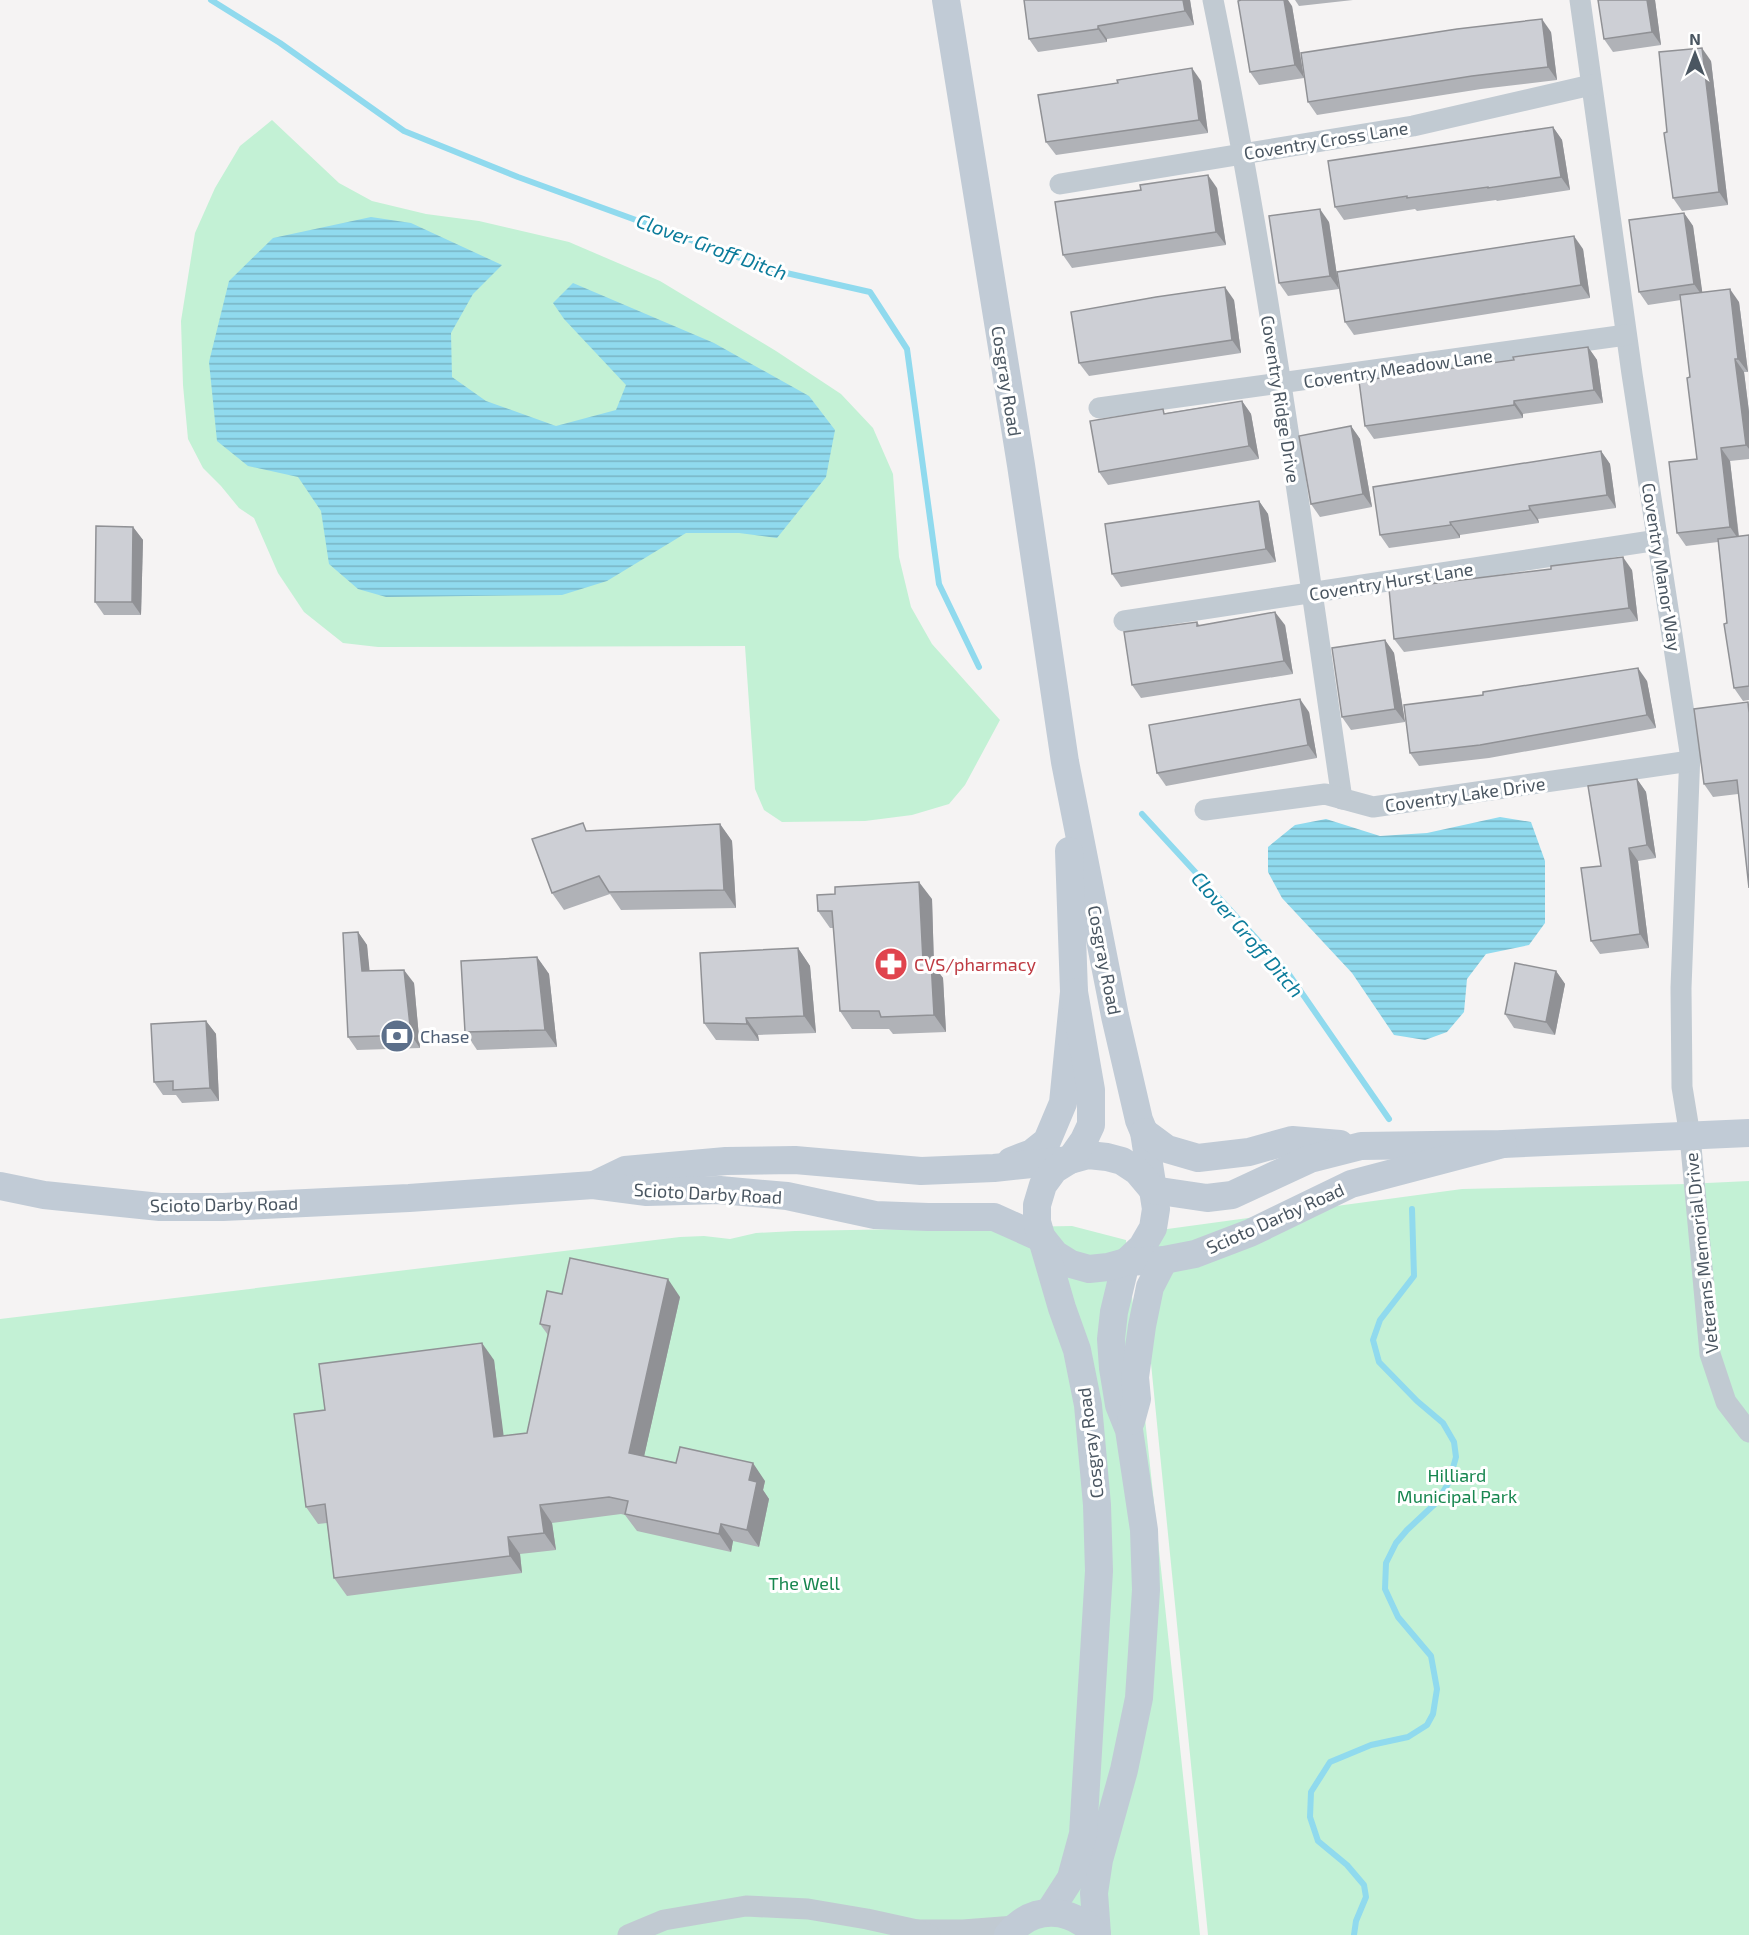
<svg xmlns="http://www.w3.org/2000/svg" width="1749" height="1935" font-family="'Exo 2',sans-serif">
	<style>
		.park { fill: #c3f1d5 }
		.water { fill: url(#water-rules) }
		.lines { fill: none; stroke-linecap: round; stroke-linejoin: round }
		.stream { stroke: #90daee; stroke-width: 6 }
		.street { stroke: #c1cad2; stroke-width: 21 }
		.secondary { stroke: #c1cbd6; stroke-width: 28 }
		.wall { fill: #b0b2b7 }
		.shaded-wall { fill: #909195 }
		.building { fill: #cdcfd5; stroke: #909195; stroke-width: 1.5 }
		.labels { text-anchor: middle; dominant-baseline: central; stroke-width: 6; stroke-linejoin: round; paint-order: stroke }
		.street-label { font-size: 18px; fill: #4a5661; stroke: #fff }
		.health-label { font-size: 18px; fill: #be3a42; stroke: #fff; text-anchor: start }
		.service-label { font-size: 18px; fill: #4e5e75; stroke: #fff; text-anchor: start }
		.park-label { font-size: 18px; fill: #17864f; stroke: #fff }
		.water-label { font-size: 20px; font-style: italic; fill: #0c7c9b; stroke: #fff }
	</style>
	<defs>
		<pattern id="water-rules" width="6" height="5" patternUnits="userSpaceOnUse" patternTransform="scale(1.5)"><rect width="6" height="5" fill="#90daee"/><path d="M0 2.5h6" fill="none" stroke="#78b4c4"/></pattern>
	</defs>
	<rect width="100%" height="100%" fill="#f5f3f3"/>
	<g class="park">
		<polygon points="272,120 339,183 372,201 426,214 479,221 569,242 660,281 776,351 841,394 873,428 893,474 899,557 911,607 932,644 1000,720 965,785 949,804 912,815 865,821 782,822 764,810 755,789 745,646 378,647 343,643 304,612 278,573 254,518 239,508 221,486 203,468 188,439 183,385 181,321 195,233 215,188 240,146"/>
		<polygon points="1749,1181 1749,1935 1208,1935 1138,1233 1462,1189 1686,1184"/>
		<polygon points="1072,1226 1126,1240 1200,1935 0,1935 0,1319 680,1237 704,1236 730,1239 756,1233 795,1231"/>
	</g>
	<g class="water">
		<polygon points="371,217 411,223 502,265 473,294 451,333 452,377 486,401 556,426 616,410 626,385 564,319 553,303 573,283 714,343 809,396 835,430 826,477 777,538 739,533 686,533 607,581 562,595 386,597 358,589 329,564 321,511 298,477 248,466 217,441 209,362 229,281 273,238"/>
		<polygon points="1500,817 1531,822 1545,861 1545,923 1529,945 1486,954 1467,979 1464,1012 1447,1032 1425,1040 1394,1035 1352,973 1282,898 1268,872 1268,847 1295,825 1326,819 1380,836 1427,833"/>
	</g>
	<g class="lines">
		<g class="stream">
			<polyline points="211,0 280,43 404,131 518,177 773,270 870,292 907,349 939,584 979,667"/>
			<polyline points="1142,814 1288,973 1389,1119"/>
			<polyline points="1354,1935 1356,1921 1366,1897 1364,1885 1347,1865 1318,1841 1310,1817 1311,1792 1330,1762 1371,1745 1408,1737 1427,1725 1433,1714 1437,1689 1431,1656 1398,1617 1385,1589 1386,1563 1396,1543 1407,1530 1437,1502 1449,1482 1456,1457 1454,1442 1443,1423 1417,1401 1379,1362 1373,1340 1380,1320 1414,1276 1412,1209"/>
		</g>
		<g class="street">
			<path d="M1213 0C1267 264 1303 532 1342 799"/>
			<polyline points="1580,0 1632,374 1690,752 1681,988 1682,1087 1690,1136 1710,1354 1726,1402 1749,1432"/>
			<polyline points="1060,184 1413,126 1591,85"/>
			<polyline points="1099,408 1626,335"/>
			<polyline points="1124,621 1658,540"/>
			<polyline points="1205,810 1325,794 1373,807 1690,761"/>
			<polyline points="917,1930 963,1930 1015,1926"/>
			<polyline points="628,1935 664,1920 746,1906 808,1909 867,1919 917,1930 930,1935"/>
		</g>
		<g class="secondary">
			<polyline points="946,0 1021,465 1065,762 1115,1016 1139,1120 1144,1132 1156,1209 1153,1228 1142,1247 1126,1262 1114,1312 1111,1339 1113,1368 1119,1405 1129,1430 1144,1530 1146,1590 1139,1698 1124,1770 1099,1860 1094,1893 1097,1934"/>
			<polyline points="1144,1132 1167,1149 1198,1158 1249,1152 1292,1140 1340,1144"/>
			<polyline points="1011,1161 1032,1153 1047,1141 1063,1103 1074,992 1069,851"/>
			<polyline points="598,1183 625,1170 726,1161 795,1160 921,1171 994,1168 1070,1160 1088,1155 1107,1157 1122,1161 1137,1171 1153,1190 1207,1198 1232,1195 1310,1159 1361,1146 1503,1144 1749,1133"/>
			<polyline points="0,1186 44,1195 160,1207 223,1207 409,1198 593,1185 647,1192 720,1190 787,1196 875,1215 928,1217 994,1217 1043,1239 1055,1254 1071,1264 1089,1269 1108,1267 1126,1262 1164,1260 1195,1254 1250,1233 1351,1184 1503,1144"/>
			<polyline points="1131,1421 1137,1399 1135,1377 1142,1326 1150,1287 1164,1260"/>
			<polyline points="1049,1912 1071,1878 1083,1834 1099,1571 1097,1505 1088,1405 1077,1350 1062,1308 1037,1222 1037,1205 1043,1185 1054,1170 1070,1160 1084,1140 1091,1125 1091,1090 1074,992"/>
			<path d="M1008 1935C1034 1904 1070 1907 1097 1935"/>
		</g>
	</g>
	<g class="wall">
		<polygon points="1024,0 1190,0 1194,25 1107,39 1107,42 1038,52 1029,39"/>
		<polygon points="1295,0 1353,0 1299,6"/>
		<polygon points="1598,0 1655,0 1661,45 1613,52 1604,39"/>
		<polygon points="1292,6 1304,78 1259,85 1250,72"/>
		<polygon points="1551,32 1557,80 1481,89 1317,115 1308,102"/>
		<polygon points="1711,61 1728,205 1682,211 1673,198 1667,132"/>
		<polygon points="1201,81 1208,133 1056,155 1046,142"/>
		<polygon points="1553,127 1562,140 1570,190 1497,201 1496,200 1417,211 1415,209 1344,220 1335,207"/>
		<polygon points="1217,188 1226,245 1072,268 1063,255"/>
		<polygon points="1684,213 1693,226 1702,292 1739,302 1748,372 1744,372 1749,412 1749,459 1730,461 1739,536 1749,535 1749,700 1743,701 1734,688 1718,542 1686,546 1677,533 1697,459 1690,377 1681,300 1648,305 1639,292"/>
		<polygon points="1329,222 1339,289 1288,296 1279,283"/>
		<polygon points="1583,249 1590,298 1354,335 1345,322"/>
		<polygon points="1234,300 1241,353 1089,376 1079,363"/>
		<polygon points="1588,347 1597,360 1603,403 1523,414 1523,418 1374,439 1365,426 1514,360"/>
		<polygon points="1242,401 1251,414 1259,459 1108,485 1099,472 1166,413"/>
		<polygon points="1351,426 1360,439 1372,507 1320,517 1311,504"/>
		<polygon points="1601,451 1610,464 1616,508 1538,519 1539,523 1460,535 1460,538 1389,548 1380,535"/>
		<polygon points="1259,501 1268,514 1276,562 1121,587 1112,574"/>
		<polygon points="133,527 143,540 141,615 104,615 95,602"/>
		<polygon points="1551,569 1632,570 1638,621 1404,652 1394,639"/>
		<polygon points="1197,622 1200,626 1285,625 1293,674 1141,698 1132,685"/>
		<polygon points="1385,640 1394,653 1405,722 1351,730 1342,717"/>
		<polygon points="1647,681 1656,728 1489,758 1419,766 1410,753"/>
		<polygon points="1748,702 1738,794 1713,797 1704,784"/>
		<polygon points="1309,712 1317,758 1166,786 1157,773"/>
		<polygon points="1637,779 1646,792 1656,858 1638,861 1649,948 1600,954 1591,941 1601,866"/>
		<polygon points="720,824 732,841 736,908 621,910 610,894 564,910 552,893 588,831"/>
		<polygon points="932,899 934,966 943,978 946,1032 893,1034 889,1029 852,1029 840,1011 834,928 830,928 818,911"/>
		<polygon points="358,932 367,945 369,971 414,983 420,1048 357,1050 348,1037"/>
		<polygon points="798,948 810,966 816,1033 758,1035 759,1041 716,1040 704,1023"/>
		<polygon points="537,957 549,974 557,1047 477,1050 465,1032"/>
		<polygon points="1556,971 1565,984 1555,1035 1514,1028 1505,1014"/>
		<polygon points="206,1021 216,1034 219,1101 182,1103 176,1095 163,1095 154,1082"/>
		<polygon points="562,1294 680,1297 644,1456 765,1481 763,1490 769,1499 759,1547 733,1541 731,1552 637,1531 625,1515 621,1514 552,1523 556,1550 520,1554 522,1573 347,1596 334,1578 327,1523 318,1524 306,1507 325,1410 494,1360 503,1436 527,1433 548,1335 540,1324"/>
	</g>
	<g class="shaded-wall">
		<polygon points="1183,0 1190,0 1194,25 1185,11"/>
		<polygon points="1284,0 1288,0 1292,6 1304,78 1295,65"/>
		<polygon points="1647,0 1655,0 1661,45 1652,32"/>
		<polygon points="1542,19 1551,32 1557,80 1548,67"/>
		<polygon points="1098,26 1107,39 1107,42 1098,29"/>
		<polygon points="1702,48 1711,61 1728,205 1719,192"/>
		<polygon points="1192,68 1201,81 1208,133 1199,120"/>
		<polygon points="1553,127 1562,140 1570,190 1561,177"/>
		<polygon points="1208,175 1217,188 1226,245 1216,232"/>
		<polygon points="1320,209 1329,222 1339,289 1330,276"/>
		<polygon points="1684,213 1693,226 1703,297 1694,284"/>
		<polygon points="1574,236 1583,249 1590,298 1581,285"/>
		<polygon points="1225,287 1234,300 1241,353 1232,340"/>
		<polygon points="1730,289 1739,302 1748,372 1738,359"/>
		<polygon points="1588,347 1597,360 1603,403 1594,390"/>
		<polygon points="1735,359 1744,372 1749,412 1749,449 1746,445"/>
		<polygon points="1242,401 1251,414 1259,459 1249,446"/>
		<polygon points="1514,401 1523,414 1523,418 1514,405"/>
		<polygon points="1351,426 1360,439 1372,507 1363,494"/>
		<polygon points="1721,448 1730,461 1739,540 1730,527"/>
		<polygon points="1601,451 1610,464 1616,508 1607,495"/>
		<polygon points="1259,501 1268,514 1276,562 1266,549"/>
		<polygon points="1529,506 1538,519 1539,523 1530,510"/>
		<polygon points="1450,522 1460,535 1460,538 1451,525"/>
		<polygon points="133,527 143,540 141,615 132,602"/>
		<polygon points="1623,557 1632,570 1638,621 1629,608"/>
		<polygon points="1275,612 1285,625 1293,674 1284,661"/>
		<polygon points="1385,640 1394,653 1405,722 1395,709"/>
		<polygon points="1638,668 1647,681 1656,728 1647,715"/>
		<polygon points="1300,699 1309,712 1317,758 1308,745"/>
		<polygon points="1637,779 1646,792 1656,858 1647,845"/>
		<polygon points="720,824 732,841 736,908 724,890"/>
		<polygon points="1629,848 1638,861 1649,948 1640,934"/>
		<polygon points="919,882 932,899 934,966 943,978 946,1032 934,1015 923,961"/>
		<polygon points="358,932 367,945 371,984 362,971"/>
		<polygon points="798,948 810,966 816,1033 804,1016"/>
		<polygon points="537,957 549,974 557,1047 545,1030"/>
		<polygon points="404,970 414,983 420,1048 411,1035"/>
		<polygon points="1556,971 1565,984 1555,1035 1546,1022"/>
		<polygon points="746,1018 758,1035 759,1041 747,1024"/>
		<polygon points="206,1021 216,1034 219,1101 210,1088"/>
		<polygon points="668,1279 680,1297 641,1470 629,1453"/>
		<polygon points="482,1343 494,1360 506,1454 494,1437"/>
		<polygon points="753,1463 765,1481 763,1490 769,1499 759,1547 747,1530 749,1480"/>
		<polygon points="540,1505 552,1523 556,1550 544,1533"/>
		<polygon points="721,1524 733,1541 731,1552 719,1534"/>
		<polygon points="508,1537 520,1554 522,1573 510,1556"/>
	</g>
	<g class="building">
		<polygon points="1024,0 1183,0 1185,11 1098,26 1098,29 1029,39"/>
		<polygon points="1241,0 1284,0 1295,65 1250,72 1238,1"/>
		<polygon points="1598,0 1647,0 1652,32 1604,39"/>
		<polygon points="1542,19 1548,67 1472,76 1308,102 1301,53 1457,29"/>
		<polygon points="1702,48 1719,192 1673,198 1664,133 1667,132 1659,52"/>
		<polygon points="1192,68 1199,120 1046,142 1038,95 1118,83 1117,80"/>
		<polygon points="1553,127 1561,177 1488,188 1488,187 1407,198 1407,196 1335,207 1328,161"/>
		<polygon points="1208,175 1216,232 1063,255 1055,202 1141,190 1140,185"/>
		<polygon points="1320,209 1330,276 1279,283 1269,216"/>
		<polygon points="1684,213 1694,284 1639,292 1629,220"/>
		<polygon points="1574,236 1581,285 1345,322 1337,272"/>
		<polygon points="1225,287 1232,340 1079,363 1071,312 1156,297"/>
		<polygon points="1730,289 1738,359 1735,359 1746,445 1721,448 1730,527 1677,533 1669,462 1697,459 1687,378 1690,377 1680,295"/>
		<polygon points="1588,347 1594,390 1514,401 1514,405 1365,426 1359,381 1514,360 1513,357"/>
		<polygon points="1242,401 1249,446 1099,472 1090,421 1163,409 1164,414"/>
		<polygon points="1351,426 1363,494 1311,504 1299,436"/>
		<polygon points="1601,451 1607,495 1529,506 1530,510 1450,522 1451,525 1380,535 1373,487"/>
		<polygon points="1259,501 1266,549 1112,574 1105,524"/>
		<polygon points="96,526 133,527 132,602 95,602"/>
		<polygon points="1749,535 1749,686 1734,688 1724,624 1727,623 1718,539"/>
		<polygon points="1623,557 1629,608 1394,639 1389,589 1551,569 1551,566"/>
		<polygon points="1275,612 1284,661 1132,685 1124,632 1197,622 1197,626"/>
		<polygon points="1385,640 1395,709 1342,717 1332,648"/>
		<polygon points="1638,668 1647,715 1480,745 1410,753 1404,705 1483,695 1483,692"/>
		<polygon points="1300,699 1308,745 1157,773 1149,725"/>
		<polygon points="1748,702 1749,713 1749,888 1737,780 1704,784 1694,709"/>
		<polygon points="1637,779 1647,845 1629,848 1640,934 1591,941 1581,868 1601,866 1588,786"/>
		<polygon points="583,823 586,831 720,824 724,890 609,892 599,876 552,893 532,839"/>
		<polygon points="919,882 923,961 931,961 934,1015 881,1017 879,1011 840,1011 832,911 818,911 817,895 835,894 835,887"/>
		<polygon points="358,932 362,971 404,970 411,1035 348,1037 343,933"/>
		<polygon points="798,948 804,1016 746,1018 747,1024 704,1023 700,953"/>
		<polygon points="537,957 545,1030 465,1032 461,961"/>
		<polygon points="1515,963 1556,971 1546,1022 1505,1014"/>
		<polygon points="206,1021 210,1088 173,1090 173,1081 154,1082 151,1024"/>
		<polygon points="570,1258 668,1279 629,1453 676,1463 680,1447 753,1463 749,1480 757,1482 747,1530 721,1524 719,1534 625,1514 628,1501 609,1497 540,1505 544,1533 508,1537 510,1556 334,1578 325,1504 306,1507 294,1414 325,1410 319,1364 482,1343 494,1437 527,1433 550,1326 540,1324 547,1291 562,1294"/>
	</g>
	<defs>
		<g id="pharmacy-disc" transform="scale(1.725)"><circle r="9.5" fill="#e0444e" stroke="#fff"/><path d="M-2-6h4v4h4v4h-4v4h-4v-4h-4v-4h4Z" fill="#fff"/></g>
		<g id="bank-disc" transform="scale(1.725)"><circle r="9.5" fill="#5c6f8a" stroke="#fff"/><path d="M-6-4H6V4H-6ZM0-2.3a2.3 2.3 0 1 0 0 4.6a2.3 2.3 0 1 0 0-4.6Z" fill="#fff"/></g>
	</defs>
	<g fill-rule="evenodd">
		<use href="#pharmacy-disc" x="891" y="964"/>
		<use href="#bank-disc" x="397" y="1036"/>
	</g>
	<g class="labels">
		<g class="street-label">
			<text transform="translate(1326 140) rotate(-9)">Coventry Cross Lane</text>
			<text transform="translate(1398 368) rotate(-8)">Coventry Meadow Lane</text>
			<text transform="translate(1007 381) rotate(81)">Cosgray Road</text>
			<text transform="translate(1281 399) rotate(81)">Coventry Ridge Drive</text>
			<text transform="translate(1662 567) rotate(81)">Coventry Manor Way</text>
			<text transform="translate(1391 581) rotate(-9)">Coventry Hurst Lane</text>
			<text transform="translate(1465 794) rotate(-8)">Coventry Lake Drive</text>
			<text transform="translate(1105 960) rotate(79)">Cosgray Road</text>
			<text transform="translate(708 1193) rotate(3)">Scioto Darby Road</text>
			<text transform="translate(224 1204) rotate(-1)">Scioto Darby Road</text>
			<text transform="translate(1275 1218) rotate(-24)">Scioto Darby Road</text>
			<text transform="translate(1701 1253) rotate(-96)">Veterans Memorial Drive</text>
			<text transform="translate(1090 1443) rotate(-97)">Cosgray Road</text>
		</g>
		<g class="health-label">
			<text x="914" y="964">CVS/pharmacy</text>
		</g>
		<g class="service-label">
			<text x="420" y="1036">Chase</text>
		</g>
		<g class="park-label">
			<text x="1457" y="1475">Hilliard<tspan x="1457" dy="21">Municipal Park</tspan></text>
			<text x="804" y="1583">The Well</text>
		</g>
		<g class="water-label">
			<text transform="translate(712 246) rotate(20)">Clover Groff Ditch</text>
			<text transform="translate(1248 934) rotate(49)">Clover Groff Ditch</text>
		</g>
	</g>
	<g transform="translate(1695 54)" stroke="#ffffff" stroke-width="4.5" paint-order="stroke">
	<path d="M0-4.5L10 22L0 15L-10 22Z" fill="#4a5661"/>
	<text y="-9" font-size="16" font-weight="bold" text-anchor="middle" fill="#4a5661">N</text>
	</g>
</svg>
